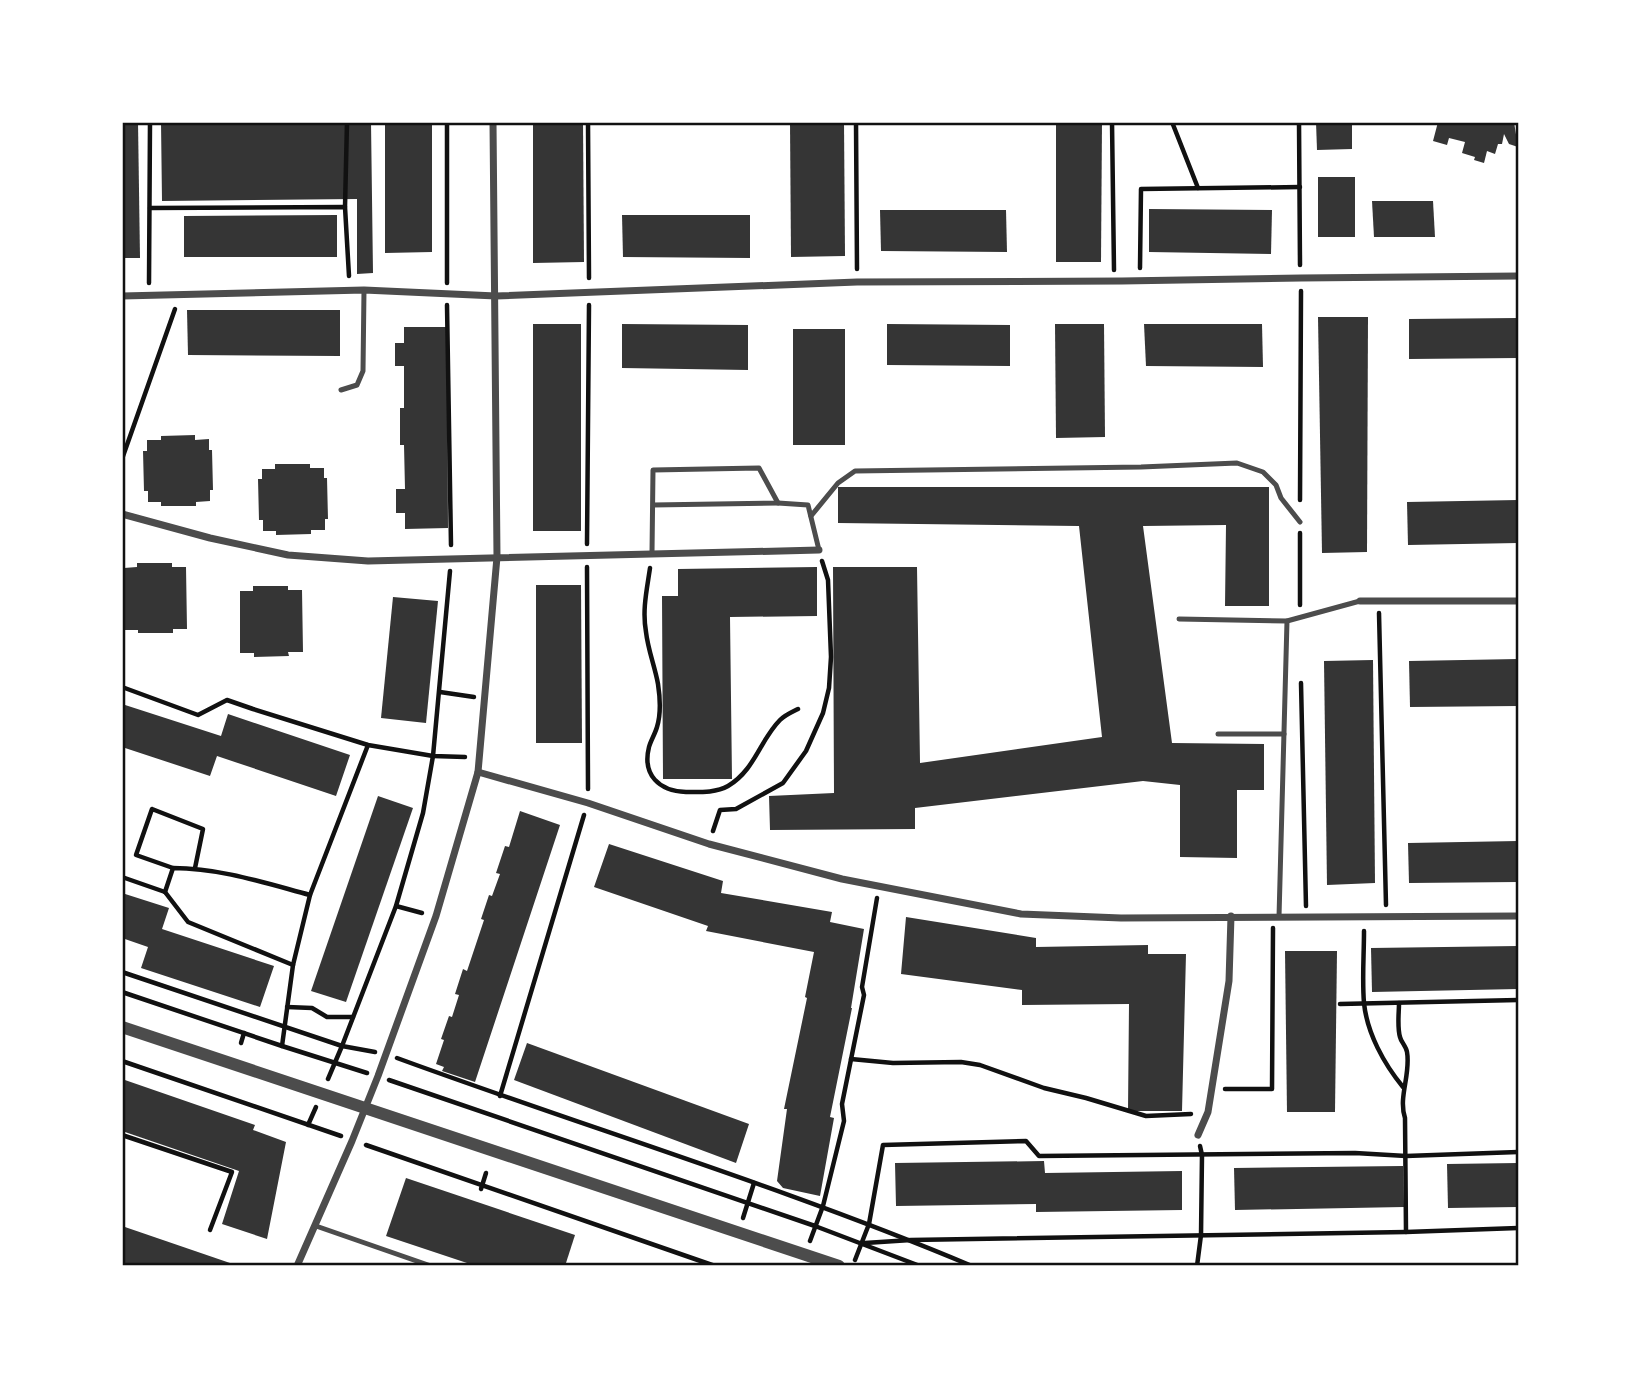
<svg xmlns="http://www.w3.org/2000/svg" width="1641" height="1388" font-family="Figtree,sans-serif">
	<style>
		.building { fill: #353535 }
		.lines { fill: none; stroke-linecap: round; stroke-linejoin: round }
		.path { stroke: #111; stroke-width: 4.5 }
		.service { stroke: #4c4c4c; stroke-width: 5 }
		.minor { stroke: #4c4c4c; stroke-width: 7 }
		.tertiary { stroke: #4c4c4c; stroke-width: 12 }
		.neatline { fill: none; stroke: #111; stroke-width: 2.5 }
	</style>
	<rect width="100%" height="100%" fill="#fff"/>
	<g class="building">
		<polygon points="122,122 138,122 140,258 122,258"/>
		<polygon points="161,122 371,122 373,273 357,274 357,199 162,201"/>
		<polygon points="385,122 432,122 432,252 385,253"/>
		<polygon points="533,122 583,122 584,262 533,263"/>
		<polygon points="790,122 844,122 845,256 791,257"/>
		<polygon points="1056,122 1102,122 1101,262 1056,262"/>
		<polygon points="1316,122 1352,122 1352,149 1317,150"/>
		<polygon points="1438,122 1514,122 1518,147 1509,144 1504,134 1502,144 1498,144 1495,154 1487,151 1484,163 1474,160 1475,157 1462,153 1465,142 1449,138 1447,145 1433,141"/>
		<rect x="1318" y="177" width="37" height="60"/>
		<polygon points="1372,201 1433,201 1435,237 1374,237"/>
		<polygon points="1149,209 1272,210 1271,254 1149,252"/>
		<polygon points="880,210 1006,210 1007,252 881,251"/>
		<polygon points="337,215 337,257 184,257 184,216"/>
		<polygon points="622,215 750,215 750,258 623,257"/>
		<polygon points="187,310 340,310 340,356 188,355"/>
		<polygon points="1318,317 1368,317 1367,552 1322,553"/>
		<polygon points="1518,318 1518,358 1409,359 1409,319"/>
		<rect x="533" y="324" width="48" height="207"/>
		<polygon points="622,324 748,325 748,370 622,368"/>
		<polygon points="887,324 1010,325 1010,366 887,365"/>
		<polygon points="1055,324 1104,324 1105,437 1056,438"/>
		<polygon points="1144,324 1262,324 1263,367 1146,366"/>
		<polygon points="404,327 447,327 448,528 405,529 405,513 396,513 396,489 405,489 404,445 400,445 400,408 404,408 404,366 395,366 395,343 404,343"/>
		<rect x="793" y="329" width="52" height="116"/>
		<polygon points="195,435 195,440 209,439 209,450 212,450 213,490 210,490 210,501 196,502 196,506 161,506 161,502 148,502 148,491 144,491 143,451 147,451 147,440 161,440 161,436"/>
		<polygon points="275,464 310,464 310,468 324,468 324,478 327,478 328,519 325,519 325,530 311,530 311,534 276,535 276,531 263,531 263,520 259,520 258,479 262,479 262,469 275,469"/>
		<polygon points="838,487 1269,487 1269,606 1225,606 1226,525 1143,526 1172,743 1264,744 1264,790 1237,790 1237,858 1180,857 1180,785 1143,781 915,808 915,829 770,830 769,796 834,793 833,567 917,567 920,763 1102,737 1079,526 838,523"/>
		<polygon points="1518,500 1518,543 1408,545 1407,502"/>
		<polygon points="137,563 172,563 172,567 186,567 187,629 173,629 173,633 138,633 138,630 125,630 124,568 137,567"/>
		<polygon points="817,567 817,616 730,617 732,779 663,779 662,596 678,596 678,569"/>
		<polygon points="536,585 581,585 582,743 536,743"/>
		<polygon points="253,586 288,586 288,590 302,590 303,652 288,652 289,656 254,657 254,653 240,653 240,591 253,591"/>
		<polygon points="393,597 438,601 426,723 381,718"/>
		<polygon points="1518,659 1518,706 1410,707 1409,661"/>
		<polygon points="1373,660 1375,883 1327,885 1324,661"/>
		<polygon points="122,704 221,736 228,714 350,755 336,796 217,756 210,776 122,747"/>
		<polygon points="378,796 413,808 346,1002 311,991"/>
		<polygon points="520,811 560,825 475,1082 442,1071 444,1067 436,1064 444,1040 441,1039 449,1016 452,1017 459,995 455,994 463,969 467,971 484,920 481,919 489,895 492,896 500,874 496,873 505,846 509,847"/>
		<polygon points="1518,841 1518,882 1409,883 1408,843"/>
		<polygon points="609,844 723,881 721,893 832,912 830,922 864,929 851,1008 852,1008 830,1117 834,1118 820,1196 783,1188 777,1181 787,1109 784,1109 807,998 805,997 814,952 706,931 708,926 594,887"/>
		<polygon points="122,893 169,908 162,929 274,966 260,1007 141,968 148,947 122,938"/>
		<polygon points="906,917 1036,938 1036,947 1148,945 1148,954 1186,954 1182,1111 1128,1111 1129,1004 1022,1005 1022,990 901,974"/>
		<polygon points="1518,946 1518,989 1372,992 1371,948"/>
		<polygon points="1285,951 1337,951 1335,1112 1287,1112"/>
		<polygon points="527,1043 749,1124 736,1163 514,1080"/>
		<polygon points="122,1079 255,1125 253,1130 286,1142 267,1239 222,1224 239,1171 122,1131"/>
		<polygon points="1044,1161 1045,1173 1182,1171 1182,1210 1036,1212 1036,1204 896,1206 895,1163"/>
		<polygon points="1518,1163 1518,1207 1448,1208 1447,1164"/>
		<polygon points="1403,1166 1404,1207 1235,1210 1234,1168"/>
		<polygon points="406,1178 575,1235 565,1266 476,1266 386,1236"/>
		<polygon points="122,1226 230,1263 230,1266 127,1266 122,1264"/>
	</g>
	<g class="lines">
		<g class="path">
			<polyline points="447,122 447,283"/>
			<polyline points="588,122 589,278"/>
			<polyline points="856,122 857,269"/>
			<polyline points="1112,122 1114,270"/>
			<polyline points="1172,122 1198,188"/>
			<polyline points="1299,122 1300,265"/>
			<polyline points="345,207 347,122"/>
			<polyline points="150,208 345,207 349,276"/>
			<polyline points="1140,268 1141,189 1300,187"/>
			<polyline points="149,283 150,122"/>
			<polyline points="447,305 451,545"/>
			<polyline points="122,459 175,309"/>
			<polyline points="1300,500 1301,291"/>
			<polyline points="587,544 589,305"/>
			<polyline points="587,567 588,789"/>
			<path d="M650 568C647 589 642 610 646 632 648 650 655 667 658 684 660 697 661 714 657 727 655 734 651 740 649 747 642 775 659 791 686 792 699 792 716 793 728 786 755 770 760 740 780 720 785 715 792 712 798 709"/>
			<polyline points="1300,605 1300,533"/>
			<polyline points="1379,613 1386,905"/>
			<polyline points="1301,683 1306,906"/>
			<polyline points="122,687 198,715 227,700 253,709 368,745 433,756 465,757"/>
			<polyline points="440,692 474,697"/>
			<polyline points="713,831 720,810 736,809 783,783 806,751 823,713 829,688 831,657 828,580 822,561"/>
			<polyline points="173,868 136,855 152,809 203,829 195,868"/>
			<polyline points="122,877 165,892 188,922 293,965"/>
			<path d="M165 892 173 868C220 868 265 883 310 895"/>
			<polyline points="396,906 422,913"/>
			<path d="M1364 931C1364 955 1362 980 1364 1003 1367 1033 1384 1064 1403 1087"/>
			<polyline points="122,972 342,1046 375,1052"/>
			<polyline points="122,992 282,1046 367,1073"/>
			<path d="M1399 1003C1399 1013 1397 1027 1400 1037 1401 1042 1406 1046 1407 1052 1411 1074 1398 1097 1405 1118L1406 1232"/>
			<polyline points="1340,1004 1518,1000"/>
			<polyline points="287,1007 312,1008 327,1017 353,1017"/>
			<polyline points="241,1043 244,1033"/>
			<polyline points="282,1046 293,965 310,895 368,745"/>
			<path d="M397 1058C588 1128 784 1187 972 1266"/>
			<polyline points="851,1059 893,1063 961,1062 980,1065 1044,1088 1086,1098 1146,1116 1191,1114"/>
			<polyline points="122,1061 341,1136"/>
			<polyline points="328,1079 342,1046 396,906 423,813 433,756 450,571"/>
			<polyline points="389,1080 815,1226 920,1266"/>
			<polyline points="1225,1089 1272,1089 1273,928"/>
			<polyline points="500,1096 584,815"/>
			<polyline points="308,1125 316,1107"/>
			<polyline points="122,1135 232,1172 210,1230"/>
			<polyline points="366,1145 715,1266"/>
			<polyline points="481,1189 486,1173"/>
			<polyline points="743,1218 754,1183"/>
			<polyline points="810,1241 823,1206 844,1121 842,1104 864,995 862,987 877,898"/>
			<polyline points="865,1243 911,1240 1406,1232 1518,1228"/>
			<polyline points="855,1260 869,1224 883,1145 1026,1141 1039,1156 1355,1153 1406,1156 1518,1152"/>
			<polyline points="1197,1266 1201,1235 1202,1155 1200,1146"/>
		</g>
		<g class="service">
			<polyline points="341,390 357,385 363,371 364,290"/>
			<polyline points="778,503 808,505 819,550"/>
			<polyline points="811,516 838,483 855,471 1141,467 1237,463 1263,472 1276,485 1281,498 1300,522"/>
			<polyline points="652,553 653,470 759,468 778,503 653,505"/>
			<polyline points="1179,619 1287,621 1360,601"/>
			<polyline points="1218,734 1284,734"/>
			<polyline points="1279,917 1287,621"/>
			<polyline points="316,1226 431,1266"/>
		</g>
		<g class="minor">
			<polyline points="122,296 364,290 496,296 857,282 1122,281 1301,278 1518,276"/>
			<polyline points="122,514 210,538 288,555 368,561 819,550"/>
			<polyline points="1360,601 1518,601"/>
			<polyline points="478,772 588,803 709,844 842,879 1021,914 1121,918 1518,916"/>
			<polyline points="1198,1135 1208,1112 1229,981 1231,916"/>
			<polyline points="297,1266 352,1141 378,1076 436,916 478,772 497,557 493,122"/>
		</g>
		<polyline class="tertiary" points="122,1027 839,1266"/>
	</g>
	<rect width="1641" height="1388" fill="none" stroke="#ffffff" stroke-width="248"/>
	<rect x="124" y="124" width="1393" height="1140" class="neatline"/>
</svg>
